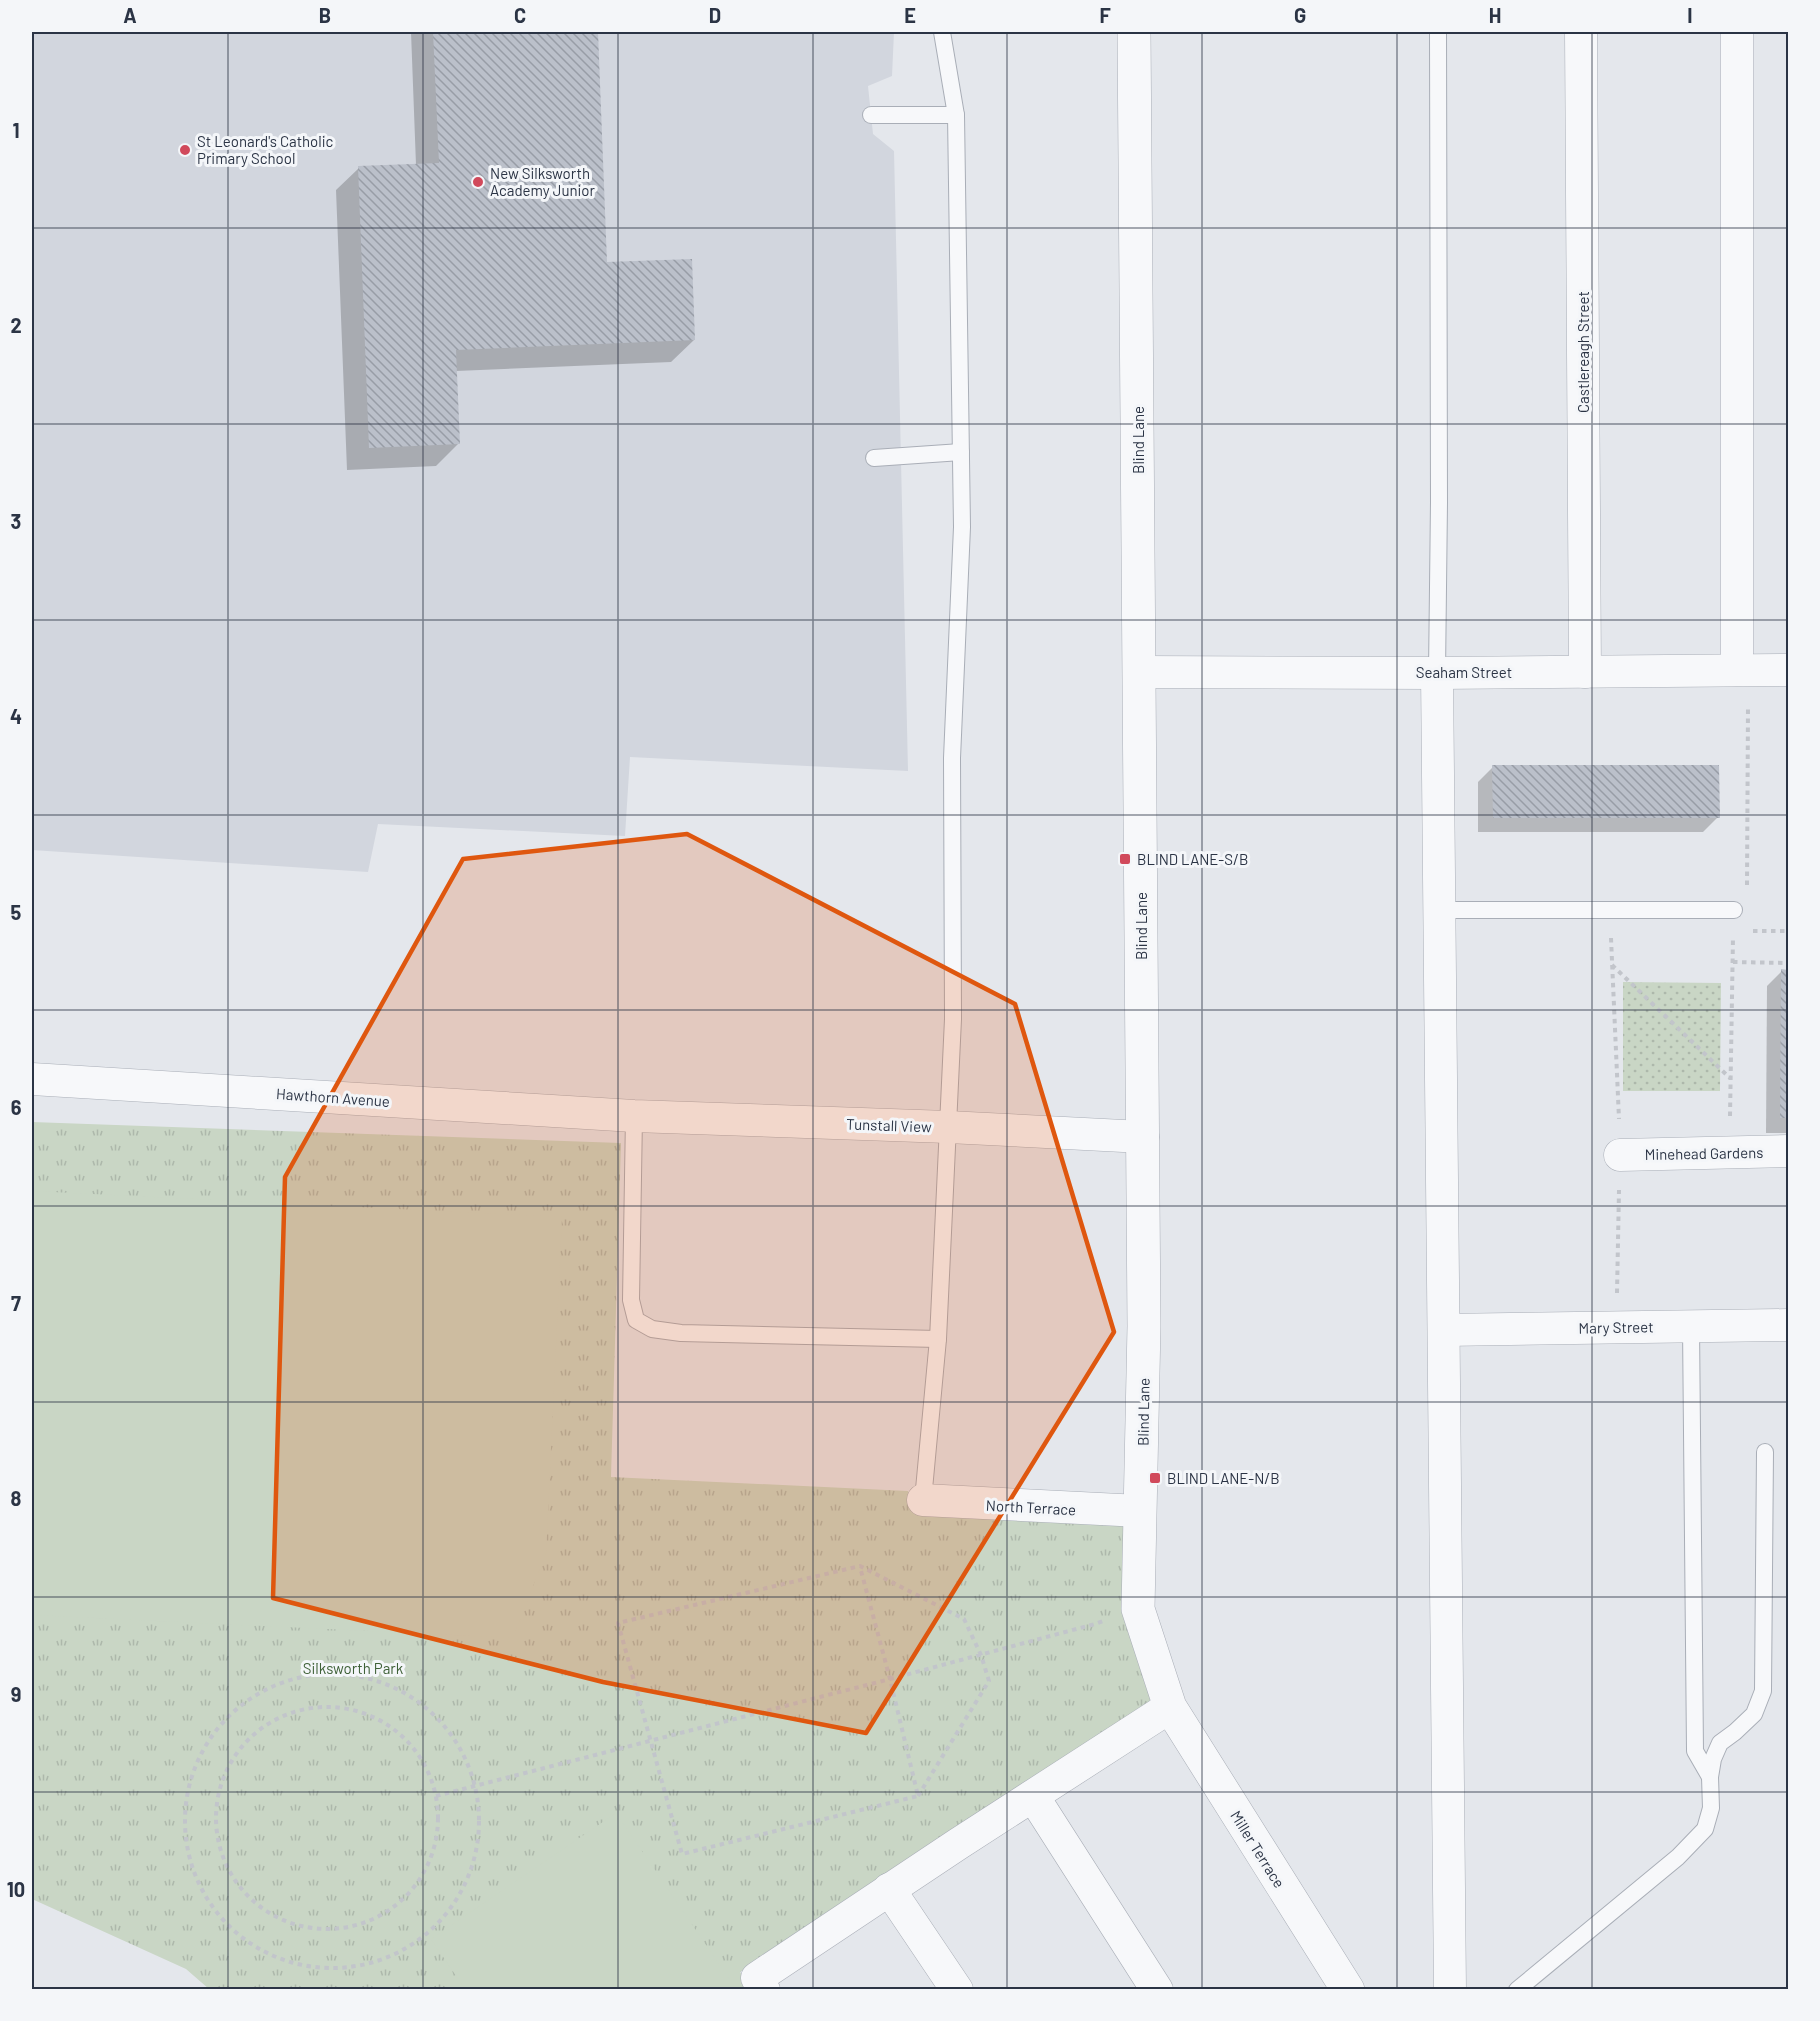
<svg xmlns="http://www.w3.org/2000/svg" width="1820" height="2021" font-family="Barlow,sans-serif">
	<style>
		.built { fill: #d2d6de }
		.grass { fill: url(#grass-dots) }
		.park { fill: url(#park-tufts) }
		.garden { fill: #c9d6c5 }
		.shadow { fill: #0003 }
		.building { fill: url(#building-back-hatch) }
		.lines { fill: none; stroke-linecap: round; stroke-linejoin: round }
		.service-casing { stroke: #a9aeb7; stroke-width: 18 }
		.minor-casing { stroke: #a9aeb7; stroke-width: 33 }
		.tertiary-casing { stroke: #a9aeb7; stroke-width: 34 }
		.path { stroke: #c2c5cb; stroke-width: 4; stroke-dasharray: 4.5 4.5; stroke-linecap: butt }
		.service { stroke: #f7f8fa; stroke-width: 16 }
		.minor { stroke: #f7f8fa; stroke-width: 32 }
		.tertiary { stroke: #f7f8fa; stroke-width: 33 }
		.marked { fill: #df570f; fill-opacity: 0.2; stroke: #df570f; stroke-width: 4.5; stroke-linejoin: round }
		.grid { fill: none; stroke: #2b3445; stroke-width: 1.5; stroke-opacity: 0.55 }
		.poi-dot { fill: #d1495b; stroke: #f4f6f9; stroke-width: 2 }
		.labels { text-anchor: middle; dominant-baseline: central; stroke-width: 6; stroke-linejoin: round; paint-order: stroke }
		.poi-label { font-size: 15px; fill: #2b3445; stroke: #f4f6f9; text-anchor: start }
		.street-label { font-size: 15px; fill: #2b3445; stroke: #f4f6f9 }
		.park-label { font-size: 15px; fill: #3f6138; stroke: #f4f6f9 }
		.neatline { fill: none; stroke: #2b3445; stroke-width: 2 }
		.grid-label { font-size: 20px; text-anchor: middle; font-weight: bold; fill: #2b3445 }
	</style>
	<defs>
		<pattern id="grass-dots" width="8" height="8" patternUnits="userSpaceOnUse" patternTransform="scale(1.5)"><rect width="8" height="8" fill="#c9d6c5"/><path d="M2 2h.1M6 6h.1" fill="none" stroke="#adb8ab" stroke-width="1.8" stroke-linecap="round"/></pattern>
		<pattern id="park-tufts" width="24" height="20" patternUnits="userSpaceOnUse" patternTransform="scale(1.5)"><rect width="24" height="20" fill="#c9d6c5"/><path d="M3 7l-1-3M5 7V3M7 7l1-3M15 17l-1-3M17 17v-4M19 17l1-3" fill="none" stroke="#adb8ab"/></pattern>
		<pattern id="building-back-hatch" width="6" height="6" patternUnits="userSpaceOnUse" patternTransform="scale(1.5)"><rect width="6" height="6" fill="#bbc0ca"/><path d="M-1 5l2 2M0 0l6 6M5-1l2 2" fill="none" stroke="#989da6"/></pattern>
	</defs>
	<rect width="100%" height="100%" fill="#e4e7ec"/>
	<polygon class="built" points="32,32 894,32 892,76 868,86 873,134 894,151 908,771 630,757 625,836 378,824 368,872 32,850"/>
	<polygon class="grass" points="1623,982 1721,983 1720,1091 1623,1091"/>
	<polygon class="park" points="32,1122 621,1143 611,1477 908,1491 917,1509 1131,1519 1170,1707 956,1837 740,1972 752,1989 209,1989 186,1969 32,1899"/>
	<g class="garden">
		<polygon points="32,1191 562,1217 546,1553 513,1638 32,1615"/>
		<polygon points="616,1813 736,1989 465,1989 431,1939"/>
	</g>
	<g class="shadow">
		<polygon points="411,32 597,32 606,264 694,340 671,362 456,371 458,444 436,466 347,470 336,190 359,168 416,165"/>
		<polygon points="1788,757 1788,937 1787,758"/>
		<polygon points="1493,767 1718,817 1703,832 1478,832 1478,782"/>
		<polygon points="1782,971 1788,971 1788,1133 1766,1133 1767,986"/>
	</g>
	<g class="building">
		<polygon points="433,32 598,32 607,262 692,259 695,340 456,350 460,444 369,448 358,166 439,163"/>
		<polygon points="1492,765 1719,765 1720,818 1493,818"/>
		<polygon points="1781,969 1788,970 1788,1118 1780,1118"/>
	</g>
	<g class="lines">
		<g class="service-casing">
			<g id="service">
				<polyline points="871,115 956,115"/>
				<polyline points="874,458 961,452"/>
				<polyline points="1437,673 1439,502 1438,32"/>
				<polyline points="1440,910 1734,910"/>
				<polyline points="634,1116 631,1300 636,1320 652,1329 681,1333 938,1339"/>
				<polyline points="1691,1326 1695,1751 1710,1777"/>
				<polyline points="923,1500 938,1339 953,1019 952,758 962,527 956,115 942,32"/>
				<polyline points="1517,1990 1678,1857 1705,1829 1711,1808 1710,1777 1713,1759 1720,1743 1735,1732 1754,1714 1763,1691 1765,1452"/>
			</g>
		</g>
		<g class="minor-casing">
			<g id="minor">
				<polyline points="1581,32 1585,672"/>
				<polyline points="1737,670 1737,32"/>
				<polyline points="1139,672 1437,673 1788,670"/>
				<polyline points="1437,673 1450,1990"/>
				<polyline points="32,1079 634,1116 948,1127 1143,1137"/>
				<polyline points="1620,1155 1788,1151"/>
				<polyline points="1444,1330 1788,1325"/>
				<polyline points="923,1500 1140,1511"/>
				<polyline points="1033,1796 1157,1990"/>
				<polyline points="889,1889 957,1990"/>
				<polyline points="764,1990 757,1978 958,1844 1170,1707"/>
			</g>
		</g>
		<g class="tertiary-casing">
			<polyline id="tertiary" points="1134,32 1144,1326 1138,1609 1170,1707 1348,1990"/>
		</g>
		<g class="path">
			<polyline points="1747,885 1748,707"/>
			<polyline points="1753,931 1788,931"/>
			<polyline points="1611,938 1619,1119"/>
			<polyline points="1733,962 1788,963"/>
			<polyline points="1612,965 1730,1078"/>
			<polyline points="1730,1116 1733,937"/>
			<polyline points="1617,1293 1619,1190"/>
			<circle cx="332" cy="1821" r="147"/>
			<circle cx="327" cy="1818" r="111"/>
			<polyline points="436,1796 890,1679 860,1567"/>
			<polyline points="918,1796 989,1681 981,1655 964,1619 860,1566 618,1623 682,1854 918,1796 890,1679 1095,1624 1103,1621"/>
		</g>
		<use href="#service" class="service"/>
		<use href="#minor" class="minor"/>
		<use href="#tertiary" class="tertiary"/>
	</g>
	<path class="marked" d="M687 834 1015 1004 1114 1332 866 1733 603 1682 273 1598 285 1177 463 859Z"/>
	<path class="grid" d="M228 32V1990M423 32V1990M618 32V1990M813 32V1990M1007 32V1990M1202 32V1990M1397 32V1990M1592 32V1990M32 228H1788M32 424H1788M32 620H1788M32 815H1788M32 1010H1788M32 1206H1788M32 1402H1788M32 1597H1788M32 1792H1788"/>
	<g class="poi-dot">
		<circle cx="185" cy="150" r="6"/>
		<circle cx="478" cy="182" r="6"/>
		<rect x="1119" y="853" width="12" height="12" rx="3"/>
		<rect x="1149" y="1472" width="12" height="12" rx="3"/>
	</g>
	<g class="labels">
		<g class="poi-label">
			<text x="197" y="141">St Leonard's Catholic<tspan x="197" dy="17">Primary School</tspan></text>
			<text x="490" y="173">New Silksworth<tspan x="490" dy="17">Academy Junior</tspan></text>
			<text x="1137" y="859">BLIND LANE-S/B</text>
			<text x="1167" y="1478">BLIND LANE-N/B</text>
		</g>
		<g class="street-label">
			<text transform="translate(1583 352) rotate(-90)">Castlereagh Street</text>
			<text transform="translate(1138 440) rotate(-90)">Blind Lane</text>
			<text x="1464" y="672">Seaham Street</text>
			<text transform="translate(1141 926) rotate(-90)">Blind Lane</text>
			<text transform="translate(333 1097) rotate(4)">Hawthorn Avenue</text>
			<text transform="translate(889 1125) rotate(2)">Tunstall View</text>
			<text transform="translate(1704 1153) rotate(-1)">Minehead Gardens</text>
			<text transform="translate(1616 1327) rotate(-1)">Mary Street</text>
			<text transform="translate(1143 1412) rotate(-89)">Blind Lane</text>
			<text transform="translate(1031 1507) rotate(3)">North Terrace</text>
			<text transform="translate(1258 1849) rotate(58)">Miller Terrace</text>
		</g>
		<g class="park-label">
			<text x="353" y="1668">Silksworth Park</text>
		</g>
	</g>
	<rect width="1820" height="2021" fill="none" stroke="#f4f6f9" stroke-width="66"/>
	<rect x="33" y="33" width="1754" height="1955" class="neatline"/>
	<g class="grid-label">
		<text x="130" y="23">A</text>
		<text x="325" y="23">B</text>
		<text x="520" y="23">C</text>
		<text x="715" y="23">D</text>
		<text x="910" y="23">E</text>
		<text x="1105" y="23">F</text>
		<text x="1300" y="23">G</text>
		<text x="1495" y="23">H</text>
		<text x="1690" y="23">I</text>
		<text x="16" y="138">1</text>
		<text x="16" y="333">2</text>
		<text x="16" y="529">3</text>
		<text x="16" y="724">4</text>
		<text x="16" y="920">5</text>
		<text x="16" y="1115">6</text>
		<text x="16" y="1311">7</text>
		<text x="16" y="1506">8</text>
		<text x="16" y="1702">9</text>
		<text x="16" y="1897">10</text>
	</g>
</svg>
